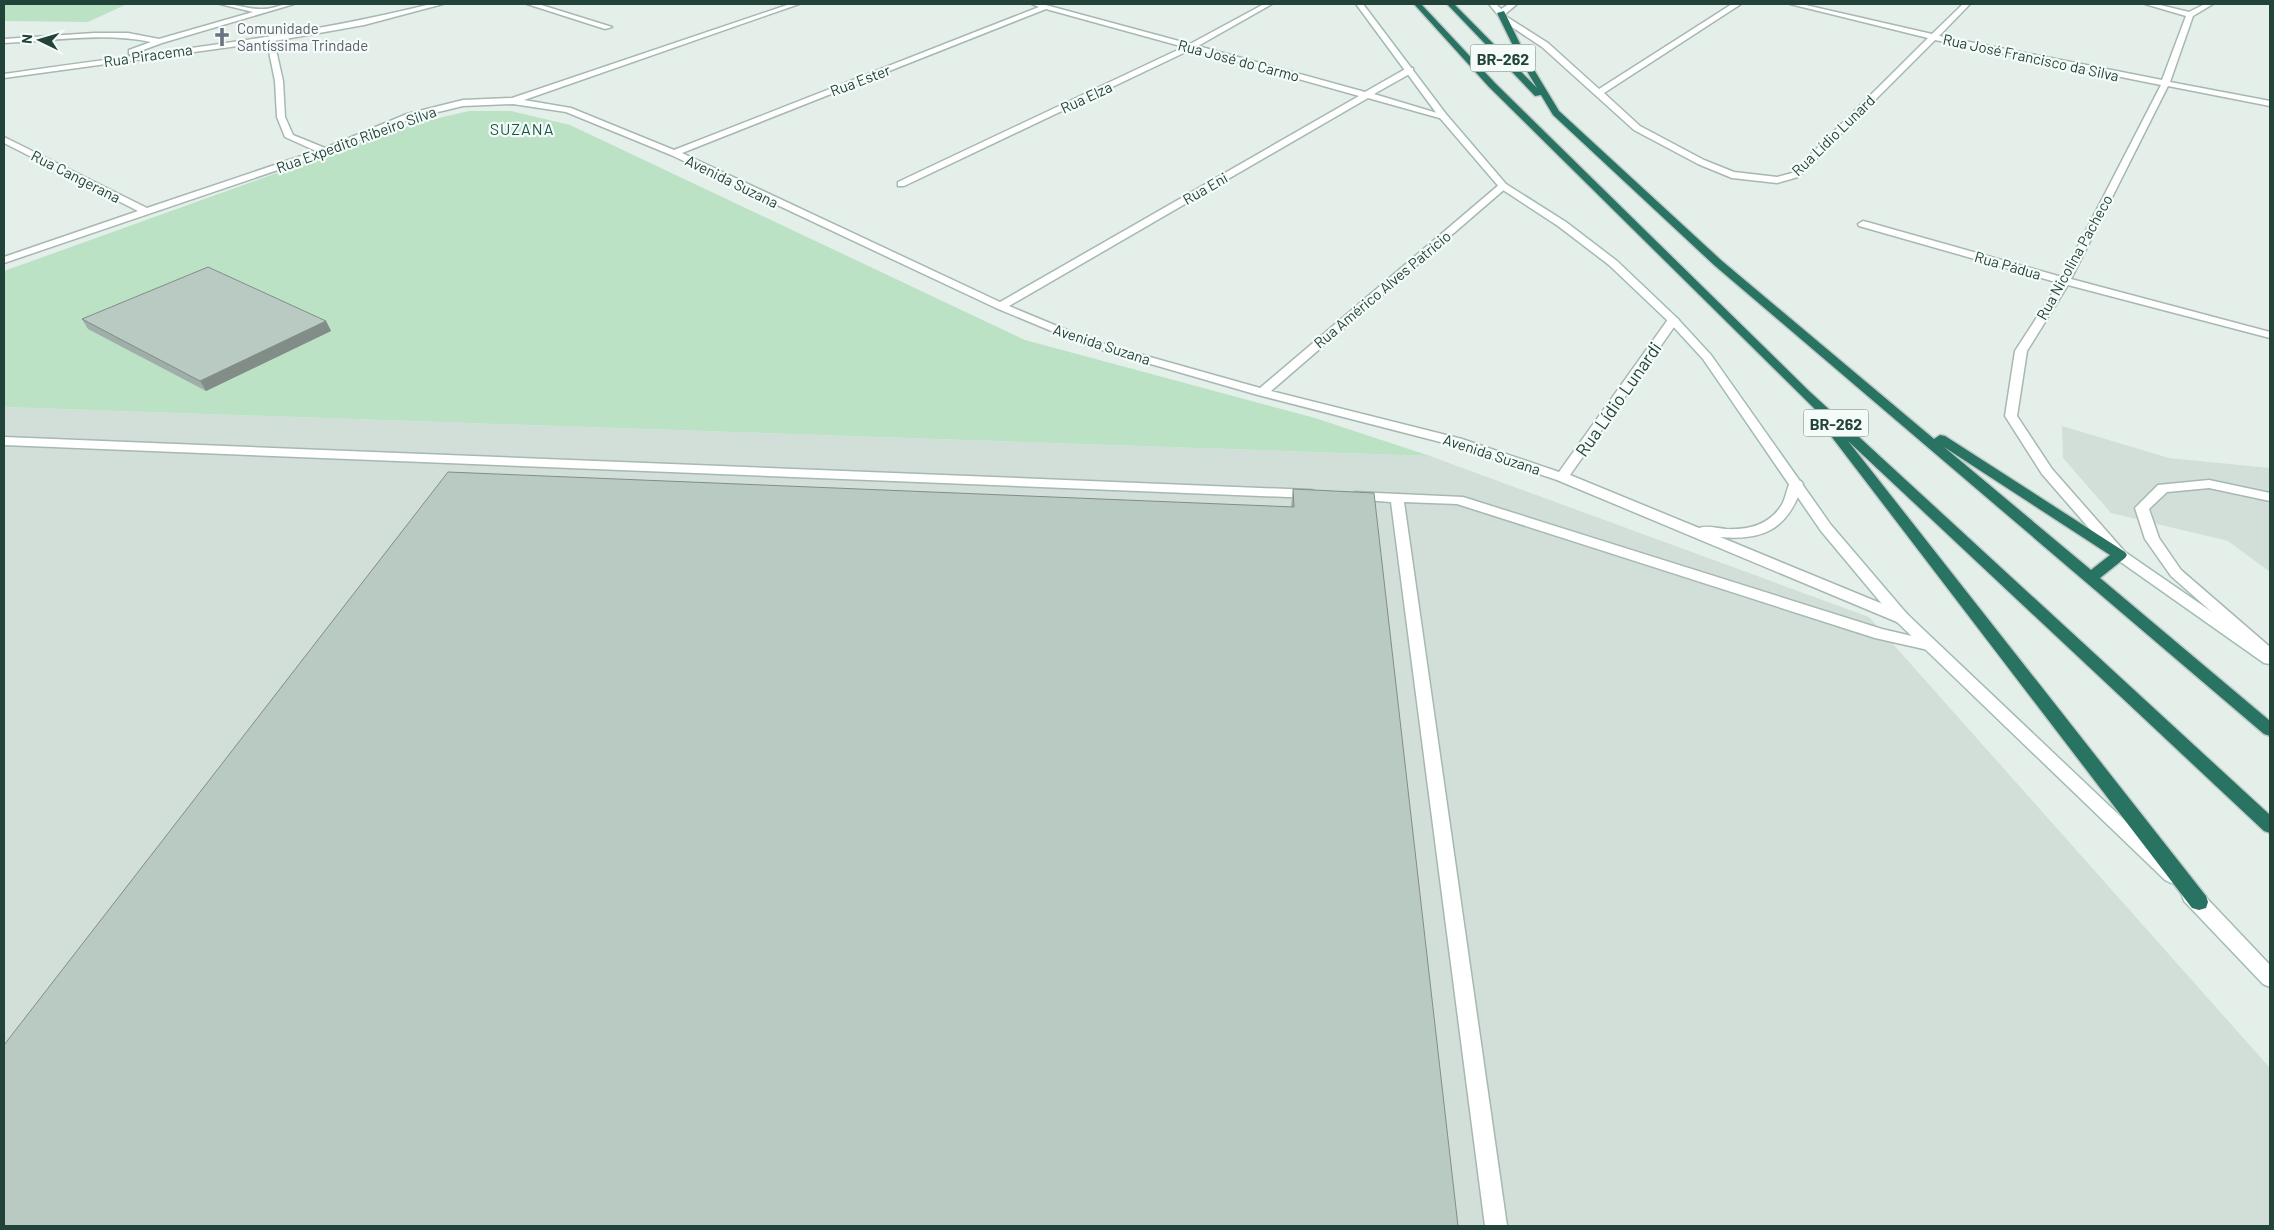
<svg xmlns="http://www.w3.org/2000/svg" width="2274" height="1230" font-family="Barlow,sans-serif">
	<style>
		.built { fill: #d2dfd9 }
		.green { fill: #bbe2c5 }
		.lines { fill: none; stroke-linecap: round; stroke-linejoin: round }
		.lane-casing { stroke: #a6b8b1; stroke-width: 3 }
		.street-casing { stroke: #a6b8b1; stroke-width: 3 }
		.secondary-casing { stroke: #a1bcb2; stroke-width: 3 }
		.highway-casing { stroke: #c1cac8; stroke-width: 3 }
		.lane { fill: #fff; fill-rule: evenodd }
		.street { fill: #fff; fill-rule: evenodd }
		.secondary { fill: #fff; fill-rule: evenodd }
		.highway { fill: #297363; fill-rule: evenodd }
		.wall { fill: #9faea8 }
		.shaded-wall { fill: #828d88 }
		.building { fill: #b9cac3; stroke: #828d88 }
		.labels { text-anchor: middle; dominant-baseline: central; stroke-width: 4.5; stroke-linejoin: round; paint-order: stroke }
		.far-worship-label { font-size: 15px; fill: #5b616d; stroke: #f5fbf8; text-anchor: start }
		.far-street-label { font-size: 15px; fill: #214339; stroke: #f5fbf8 }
		.shield { fill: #f5fbf8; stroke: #617a72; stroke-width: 1 }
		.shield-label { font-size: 16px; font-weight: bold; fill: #214339 }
		.far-neighbourhood-label { font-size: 16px; letter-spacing: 1px; fill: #1a5848; stroke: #f5fbf8 }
		.street-label { font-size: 18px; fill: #214339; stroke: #f5fbf8 }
	</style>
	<rect width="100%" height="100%" fill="#e4efea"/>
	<g class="built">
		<polygon points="4,407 1430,456 1869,617 2270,1068 2270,1226 4,1226"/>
		<polygon points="2062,426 2169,458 2270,468 2270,572 2228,541 2111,513 2063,458"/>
	</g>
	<g class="green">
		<polygon points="4,4 127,4 88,22 4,21"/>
		<polygon points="469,111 511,111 570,125 1025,340 1315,418 1430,456 4,407 4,271 416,123"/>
	</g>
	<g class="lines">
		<g class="lane-casing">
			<g id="lane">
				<polygon points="4,437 1312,490 1319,494 1312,498 4,445"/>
				<polygon points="2209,480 2270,493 2270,501 2209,488 2167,492 2149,509 2159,538 2181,570 2270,647 2270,660 2265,659 2171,576 2145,539 2135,508 2158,485"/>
				<polygon points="1355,492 1463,497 1882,629 1933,641 1936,645 1933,649 1928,650 1875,638 1457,504 1404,502 1507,1226 1485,1226 1391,502 1350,499 1348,496"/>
			</g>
		</g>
		<g class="street-casing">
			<g id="street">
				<path d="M220 4C235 3 249 10 263 9 274 9 283 3 294 4L162 43 132 54H129V50L151 42C102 32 53 41 4 43V39L94 33H128L159 39 253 12Z"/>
				<path d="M431 4H443L364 25 274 41 283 81 285 117 293 135 325 148 407 114 463 100 512 98 790 4H799L524 100 571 108 674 150 1039 7 1032 4H1042L1190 44 1264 4H1272L1198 46 1365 92 1407 68H1413V72L1374 94 1447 116 1443 119 1368 98 1009 306 1093 341 1260 388 1500 184H1506V188L1271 391 1462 439 1559 472 1669 318H1677L1679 320 1570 475 1699 528C1707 525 1717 528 1726 529 1747 530 1768 526 1781 506 1786 499 1786 489 1791 481H1801L1803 484C1788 528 1766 541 1720 537L1907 614 1910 618 1907 622H1897L1557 480 1452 445 1258 395 1085 345 996 308 671 155 566 112 513 104 463 106 413 118 328 153 4 263V257L138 211 4 143V137L147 208 316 151 285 137 277 117 275 81 267 42 4 78V74C147 53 291 39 431 4ZM1046 9 1184 47 898 182V186H904L1192 49 1359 96 1000 302 682 153Z"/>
				<polygon points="527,4 538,4 612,27 605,29"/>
				<polygon points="1509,4 1517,4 1504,15 1498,15 1498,11"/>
				<polygon points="1732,4 1741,4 1604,93 1640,126 1704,160 1734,172 1777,177 1792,173 1928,38 1790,4 1801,4 1932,34 1963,4 1970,4 1939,36 2162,80 2186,16 2145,4 2156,4 2189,12 2205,4 2213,4 2193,16 2170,82 2270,101 2270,106 2168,86 2071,279 2270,332 2270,338 2068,285 2027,351 2017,416 2052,469 2125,552 2127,555 2125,558 2115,558 2042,474 2005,416 2015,351 2059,283 1859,226 1858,224 1863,221 1867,222 2062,277 2161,85 1935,40 1798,177 1777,183 1732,178 1698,164 1634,130 1542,47 1500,19 1507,17 1548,43 1599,89"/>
			</g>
		</g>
		<g class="secondary-casing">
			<g id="secondary">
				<polygon points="1356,4 1363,4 1446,114 1506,184 1566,222 1617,261 1677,318 1711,355 1831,525 1907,614 2177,870 2180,875 2177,880 2171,883 2165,880 1897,622 1821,531 1703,359 1669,322 1609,265 1558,226 1500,188 1440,118"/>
				<polygon points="1489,4 1496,4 1505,13 1498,15"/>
				<polygon points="2120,550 2125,552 2270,652 2270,664 2264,663 2115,558 2113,555 2115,552"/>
				<polygon points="2191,887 2198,889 2270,965 2270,987 2263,984 2184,901 2182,895 2184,889"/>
			</g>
		</g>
		<g class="highway-casing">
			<g id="highway">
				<polygon points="1414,4 1421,4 1495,83 1809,391 2270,815 2270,833 2264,831 1848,441 2206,896 2208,902 2206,908 2199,910 2192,908 1828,432 1826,429 1831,425 1489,87"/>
				<path d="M1447 4H1454L1537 88 1519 58 1497 13 1504 11 1527 58 1559 111 1722 261 1934 439 1940 435 1945 436 2125 552 2127 555 2125 558 2100 578 2270 721V736L2264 734 1714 265 1553 115 1541 95 1535 96ZM1944 447 2110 555 2091 570Z"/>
			</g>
		</g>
		<use href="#lane" class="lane"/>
		<use href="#street" class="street"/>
		<use href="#secondary" class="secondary"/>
		<use href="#highway" class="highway"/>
	</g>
	<g class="wall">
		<polygon points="82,319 326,321 331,331 206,391 88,329"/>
		<polygon points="1293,489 1458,1226 1291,507"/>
	</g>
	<polygon class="shaded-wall" points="326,321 331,331 206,391 200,381"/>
	<g class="building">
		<polygon points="208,267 326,321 200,381 82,319"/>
		<polygon points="448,472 1294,507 1293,489 1374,493 1458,1226 4,1226 4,1045"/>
	</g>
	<defs>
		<g id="church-bare" transform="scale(1.5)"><path d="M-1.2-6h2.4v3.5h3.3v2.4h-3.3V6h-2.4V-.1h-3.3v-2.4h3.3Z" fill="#6b7280" stroke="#f5fbf8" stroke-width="2.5" paint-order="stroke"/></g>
	</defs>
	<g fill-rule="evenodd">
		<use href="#church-bare" x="222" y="37"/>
	</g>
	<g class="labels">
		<g class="far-worship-label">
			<text x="237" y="28">Comunidade<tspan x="237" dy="17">Santíssima Trindade</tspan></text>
		</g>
		<g class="far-street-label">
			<text transform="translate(148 55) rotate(-8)">Rua Piracema</text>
			<text transform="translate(2031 57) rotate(12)">Rua José Francisco da Silva</text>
			<text transform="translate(1239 60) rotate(15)">Rua José do Carmo</text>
			<text transform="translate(860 80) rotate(-21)">Rua Ester</text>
			<text transform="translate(1086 97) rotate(-25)">Rua Elza</text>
			<text transform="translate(1833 135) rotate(-44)">Rua Lídio Lunard</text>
			<text transform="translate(356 139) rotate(-20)">Rua Expedito Ribeiro Silva</text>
			<text transform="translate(76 176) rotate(27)">Rua Cangerana</text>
			<text transform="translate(732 181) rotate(26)">Avenida Suzana</text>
			<text transform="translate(1205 188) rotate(-30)">Rua Eni</text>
			<text transform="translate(2074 257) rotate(-61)">Rua Nicolina Pacheco</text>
			<text transform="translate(2008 265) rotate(16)">Rua Pádua</text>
			<text transform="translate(1382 289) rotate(-40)">Rua Américo Alves Patrício</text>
			<text transform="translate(1102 344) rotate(18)">Avenida Suzana</text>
			<text transform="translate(1492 454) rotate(18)">Avenida Suzana</text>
		</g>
		<g class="shield">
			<rect x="1470.5" y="44.5" width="65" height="27" rx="4"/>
			<rect x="1803.5" y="409.5" width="65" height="27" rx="4"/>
		</g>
		<g class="shield-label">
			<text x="1503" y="58">BR-262</text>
			<text x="1836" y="423">BR-262</text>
		</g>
		<g class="far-neighbourhood-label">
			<text x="522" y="128">SUZANA</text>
		</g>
		<g class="street-label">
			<text transform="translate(1618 399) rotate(-55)">Rua Lídio Lunardi</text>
		</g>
	</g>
	<rect width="2274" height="1230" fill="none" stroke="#214339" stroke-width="10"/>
	<g transform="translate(40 40) rotate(275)" stroke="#f5fbf8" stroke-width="4" paint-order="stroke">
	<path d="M0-4L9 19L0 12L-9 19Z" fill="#214339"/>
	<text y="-8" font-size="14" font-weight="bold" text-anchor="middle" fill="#214339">N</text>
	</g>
</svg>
